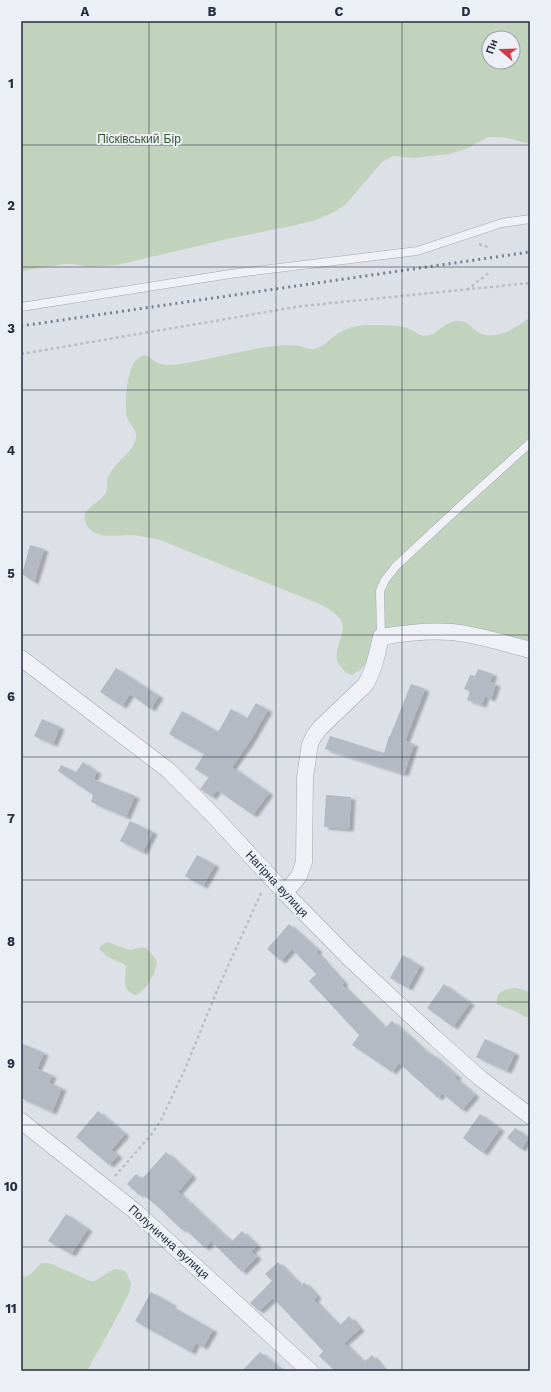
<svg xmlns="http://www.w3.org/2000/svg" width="551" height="1392" font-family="'Work Sans',sans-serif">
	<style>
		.green { fill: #c1d2bd; fill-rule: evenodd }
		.building { fill: #b4b9c4; filter: url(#shadow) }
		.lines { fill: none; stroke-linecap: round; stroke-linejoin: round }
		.service-casing { stroke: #a2a7b1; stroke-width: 9 }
		.minor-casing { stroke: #a2a7b1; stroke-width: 17 }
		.path { stroke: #bbbec6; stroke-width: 2.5; stroke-dasharray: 3 3; stroke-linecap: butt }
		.service { stroke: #f0f1f6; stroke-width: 8 }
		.minor { stroke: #f0f1f6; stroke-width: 16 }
		.rail { stroke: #767f91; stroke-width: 3; stroke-dasharray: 2 4; stroke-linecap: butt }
		.grid { fill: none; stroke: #262d3e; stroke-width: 1; stroke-opacity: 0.55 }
		.labels { text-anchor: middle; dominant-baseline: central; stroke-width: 4; stroke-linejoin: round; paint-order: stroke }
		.park-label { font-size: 12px; fill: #385b33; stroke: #eceff5 }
		.street-label { font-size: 12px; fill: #262d3e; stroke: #eceff5 }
		.neatline { fill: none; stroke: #262d3e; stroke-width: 1.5 }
		.grid-label { font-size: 13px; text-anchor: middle; font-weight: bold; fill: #262d3e }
	</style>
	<defs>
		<filter id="shadow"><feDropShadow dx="4.5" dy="2.5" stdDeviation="1" flood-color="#0004"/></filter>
	</defs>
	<rect width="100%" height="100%" fill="#dde0e7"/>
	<g class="green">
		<path d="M21 21H530V144L507 138 497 137H488L466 149 449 154 414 158 393 156 382 162 345 205 334 212 316 220 296 225 232 238 117 265 88 267 74 264H64L21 271ZM489 38H513V62H489Z"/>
		<path d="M530 317V649L394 630 360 670 352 675C347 674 345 672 342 668 326 652 351 633 340 619 334 610 322 605 312 601L160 540C151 538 142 536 133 535 118 534 98 541 87 526 85 522 83 519 85 514 89 506 99 502 105 494 108 489 107 487 107 481 107 477 111 472 113 469 120 459 137 448 136 435 136 429 129 424 127 417 124 406 127 369 136 360 147 349 151 361 160 364 168 366 179 364 187 363 221 357 259 345 293 345 301 345 307 350 313 349 322 348 329 340 336 335 345 328 355 326 365 325 379 325 394 324 407 328 414 330 418 336 426 336 437 335 444 322 456 321 465 319 470 326 477 331 493 343 517 328 530 317Z"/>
		<polygon points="107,942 131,950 143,947 146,948 155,958 157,962 154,974 146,987 137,995 134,995 126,989 125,980 126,967 124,964 108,957 99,949 101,946"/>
		<path d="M516 988 530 992V1019L515 1011 500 1006 497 1004C495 992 505 988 516 988Z"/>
		<path d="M42 1263H48L54 1265 90 1281H95L114 1269 125 1271 127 1274 131 1284 129 1293 118 1315 87 1371H21V1276C31 1278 35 1268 42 1263Z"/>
	</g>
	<g class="building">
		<polygon points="30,545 44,549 34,582 22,574"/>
		<polygon points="116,668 159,696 151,709 130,694 122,706 100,692"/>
		<polygon points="478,669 493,674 490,682 496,684 491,699 485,696 482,705 467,700 470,691 464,689 470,675 475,676"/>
		<polygon points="411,684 425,689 405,741 414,744 404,774 325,749 330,736 384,753 389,736 390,736"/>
		<polygon points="256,703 268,710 250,741 232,767 269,793 253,815 217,790 212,797 200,789 209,777 195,769 204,754 169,734 182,711 218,732 231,709 247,718"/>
		<polygon points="42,719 60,727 53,744 34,736"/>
		<polygon points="83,762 97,772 93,779 135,796 126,817 91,802 93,795 58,771 61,765 76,772"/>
		<polygon points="326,795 351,797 349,829 324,827"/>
		<polygon points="130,821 153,832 143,852 120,841"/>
		<polygon points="197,855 215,865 203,886 185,876"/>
		<polygon points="289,924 318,950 316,952 344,983 342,985 385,1028 392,1021 430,1055 432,1054 457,1076 455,1078 475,1095 462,1110 442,1093 438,1098 399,1063 392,1072 352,1045 359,1035 309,981 316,974 292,949 281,961 267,949"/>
		<polygon points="403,955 420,966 408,988 390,978"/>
		<polygon points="444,984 470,1003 453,1027 427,1008"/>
		<polygon points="485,1039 515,1053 507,1071 476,1057"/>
		<polygon points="21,1043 44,1053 37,1069 52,1075 49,1083 62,1088 52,1112 21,1098"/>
		<polygon points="98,1111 125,1134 111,1150 118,1156 109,1165 76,1137"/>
		<polygon points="480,1114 500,1129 483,1153 463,1138"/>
		<polygon points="515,1128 529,1138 521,1149 507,1138"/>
		<polygon points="166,1152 192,1176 178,1192 231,1242 242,1231 257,1246 251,1251 257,1257 242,1272 211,1241 205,1248 184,1228 182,1230 157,1206 141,1193 139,1195 127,1184 136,1174 142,1179"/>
		<polygon points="66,1214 88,1229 71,1254 48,1241"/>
		<polygon points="278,1262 301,1286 304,1282 317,1296 314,1300 339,1326 349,1316 360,1329 344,1343 364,1362 372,1355 385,1371 335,1371 319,1356 323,1351 273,1298 259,1311 250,1303 272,1281 265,1274"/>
		<polygon points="151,1292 172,1304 171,1306 213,1330 203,1347 196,1343 191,1352 135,1321"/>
		<polygon points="260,1352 283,1371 242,1371"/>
	</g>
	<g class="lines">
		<g class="service-casing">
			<g id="service">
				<polyline points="21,307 230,274 417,251 502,223 530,219"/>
				<polyline points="381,637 380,591 385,580 396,566 467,500 530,443"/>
			</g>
		</g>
		<g class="minor-casing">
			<g id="minor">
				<polyline points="21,658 168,770 213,815 285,893 350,959 435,1038 480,1078 530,1116"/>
				<path d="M285 893 299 876 304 862 305 777 310 744 314 736 320 728 365 685C374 671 377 654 381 637 404 633 428 630 452 632 479 635 504 643 530 650"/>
				<polyline points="21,1121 136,1212 310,1371"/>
			</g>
		</g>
		<g class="path">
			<polyline points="479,244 488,247"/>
			<polyline points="467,290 490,272"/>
			<polyline points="21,354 302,306 530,283"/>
			<polyline points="115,1176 151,1135 161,1120 185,1069 219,986 262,891"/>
		</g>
		<use href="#service" class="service"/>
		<use href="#minor" class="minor"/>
		<polyline class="rail" points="21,326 530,252"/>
	</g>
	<path class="grid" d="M149 21V1371M276 21V1371M402 21V1371M21 145H530M21 267H530M21 390H530M21 512H530M21 635H530M21 757H530M21 880H530M21 1002H530M21 1125H530M21 1247H530"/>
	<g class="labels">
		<g class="park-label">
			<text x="139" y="139">Пісківський Бір</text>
		</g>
		<g class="street-label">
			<text transform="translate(277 884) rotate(47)">Нагірна вулиця</text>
			<text transform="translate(169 1242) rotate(42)">Полунична вулиця</text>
		</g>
	</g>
	<rect width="551" height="1392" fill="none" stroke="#eceff5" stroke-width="44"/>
	<g transform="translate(501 50) rotate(290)"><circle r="19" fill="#eceff5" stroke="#9da1ac"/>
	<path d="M0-3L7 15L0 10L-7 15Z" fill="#d33b4a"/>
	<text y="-6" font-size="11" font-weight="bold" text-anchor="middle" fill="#262d3e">Пн</text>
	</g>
	<rect x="22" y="22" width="507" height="1348" class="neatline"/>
	<g class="grid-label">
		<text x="85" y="16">A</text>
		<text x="212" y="16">B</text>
		<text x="339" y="16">C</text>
		<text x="466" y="16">D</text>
		<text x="11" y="88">1</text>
		<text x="11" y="210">2</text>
		<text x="11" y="333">3</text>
		<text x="11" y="455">4</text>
		<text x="11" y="578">5</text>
		<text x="11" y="701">6</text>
		<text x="11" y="823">7</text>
		<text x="11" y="946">8</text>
		<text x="11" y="1068">9</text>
		<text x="11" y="1191">10</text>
		<text x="11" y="1313">11</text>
	</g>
</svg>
